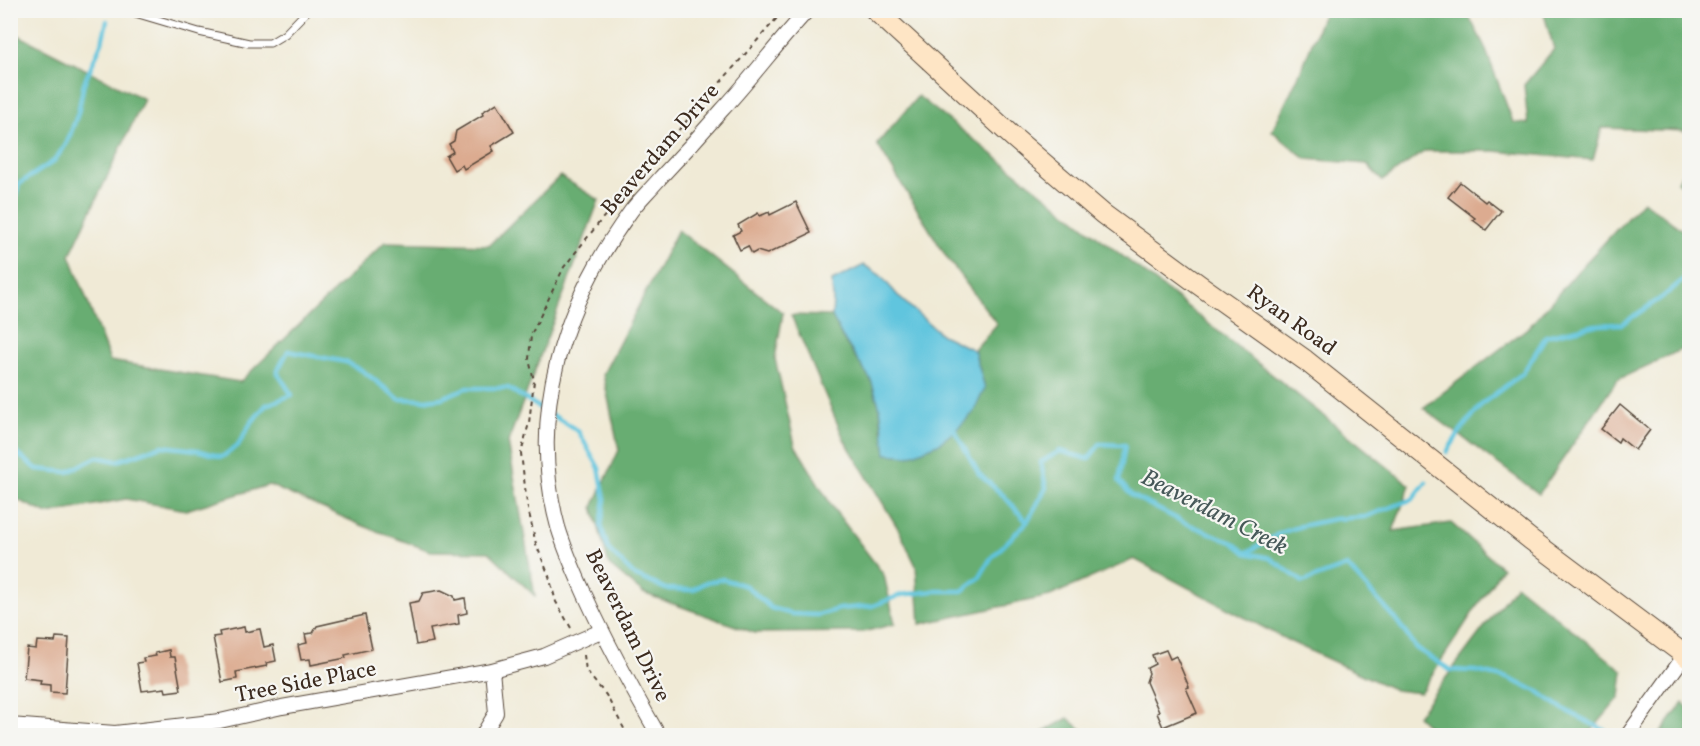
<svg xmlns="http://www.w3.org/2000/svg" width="1700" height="746" font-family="Vollkorn,serif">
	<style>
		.forest { fill: #68ad72; stroke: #526c48; stroke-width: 1.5 }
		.water { fill: #60c5de; stroke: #4e787e; stroke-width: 1.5 }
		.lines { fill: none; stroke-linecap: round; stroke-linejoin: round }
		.stream { stroke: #60c5de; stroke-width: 4.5 }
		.building { fill: #dcab90 }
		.lane-casing { stroke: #56473a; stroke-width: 9 }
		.street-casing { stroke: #56473a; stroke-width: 16 }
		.secondary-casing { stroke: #56473a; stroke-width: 22 }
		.path { stroke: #56473a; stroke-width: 2; stroke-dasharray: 4.5 4.5; stroke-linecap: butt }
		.lane { stroke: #fff; stroke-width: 7 }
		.street { stroke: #fff; stroke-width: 14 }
		.secondary { stroke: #fee5c5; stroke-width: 20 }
		.labels { text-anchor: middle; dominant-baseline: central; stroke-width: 4.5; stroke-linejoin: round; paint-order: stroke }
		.street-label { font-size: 22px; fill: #3b2a1e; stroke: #f6f6f2 }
		.water-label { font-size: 24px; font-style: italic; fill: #465858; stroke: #f6f6f2 }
	</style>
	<rect width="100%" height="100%" fill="#f6f6f2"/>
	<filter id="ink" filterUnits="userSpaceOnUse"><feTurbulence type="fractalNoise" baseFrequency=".0167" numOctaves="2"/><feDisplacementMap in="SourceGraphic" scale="12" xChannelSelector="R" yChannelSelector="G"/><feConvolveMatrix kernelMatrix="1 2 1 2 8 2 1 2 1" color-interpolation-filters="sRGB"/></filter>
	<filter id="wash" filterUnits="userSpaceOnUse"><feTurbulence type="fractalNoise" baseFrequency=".008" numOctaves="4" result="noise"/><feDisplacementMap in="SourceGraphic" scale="24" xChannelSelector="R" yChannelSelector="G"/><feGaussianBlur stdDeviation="1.35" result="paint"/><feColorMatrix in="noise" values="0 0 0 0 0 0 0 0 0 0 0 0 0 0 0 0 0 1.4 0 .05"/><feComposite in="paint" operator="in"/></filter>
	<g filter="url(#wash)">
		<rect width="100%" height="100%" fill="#f0ead6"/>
		<g class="forest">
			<polygon points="1320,11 1466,11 1484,45 1513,122 1528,124 1524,85 1554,49 1543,11 1689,11 1689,131 1602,128 1593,160 1494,151 1425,151 1382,181 1367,164 1306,159 1272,131 1303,66 1323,14"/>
			<polygon points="10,31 144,99 70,255 110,361 240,382 385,242 489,245 560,176 599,200 508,442 535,596 489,552 430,551 361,525 269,485 186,510 126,499 48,514 11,497"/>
			<polygon points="918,96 1189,308 1410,485 1393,531 1451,523 1502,568 1420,693 1395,690 1291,642 1134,559 1050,596 920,624 916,566 899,530 844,439 791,315 832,316 843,339 871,380 880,408 882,430 985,388 974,350 997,324 947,258 877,144"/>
			<polygon points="1689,165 1690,190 1689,190 1677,182"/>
			<polygon points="1643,201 1689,235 1689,346 1617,380 1539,494 1423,408 1530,326 1577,272"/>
			<polygon points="678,230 783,313 775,359 795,445 833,508 884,575 895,624 863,632 755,633 643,593 609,565 593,507 619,450 603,374"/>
			<polygon points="1516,585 1623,671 1620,697 1588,735 1437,735 1417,716"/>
			<polygon points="1683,703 1689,708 1689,735 1659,735"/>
			<polygon points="1068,718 1088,735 1038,735"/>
		</g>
		<polygon class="water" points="864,265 880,275 900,298 942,335 974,350 985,388 973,413 955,431 938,444 909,456 886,454 880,408 871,380 843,338 832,316 833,300 832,281"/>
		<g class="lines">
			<g class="stream">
				<polyline points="10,213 19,184 54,161 67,143 78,113 84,83 102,42 107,21"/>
				<polyline points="552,415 578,431 599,468 605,499 601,526 608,549 634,575 666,589 693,590 704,583 722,579 746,586 771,608 792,614 818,615 839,609 872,606 901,595 934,591 962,591 979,578 991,558 1027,522 1046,488 1041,462 1060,451 1088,459 1100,444 1125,445 1119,481 1131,495 1183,522 1234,543 1246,553 1270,558 1303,582 1347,566 1397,621 1416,648 1450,670 1476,671 1507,678 1537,691 1563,709 1606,731"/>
				<polyline points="955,431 979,474 1004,496 1027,522"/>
				<polyline points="10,448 37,469 68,472 97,457 117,461 162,446 197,450 222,457 238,445 251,423 266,405 292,395 277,372 288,351 346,362 363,371 399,399 426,400 442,398 466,388 508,388 545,411"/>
				<polyline points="1447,452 1461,430 1483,403 1523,373 1546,336 1596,325 1622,324 1664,296 1690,274"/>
				<polyline points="1246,553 1280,533 1301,526 1334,519 1365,517 1413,499 1426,482"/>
			</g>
		</g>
		<g id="blocks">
			<g class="building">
				<polygon points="497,103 514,132 491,146 494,151 464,169 462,165 454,170 446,156 453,152 449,144 454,141 456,131 483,115 482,112"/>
				<polygon points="1460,182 1485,202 1487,200 1501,211 1486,230 1473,220 1475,218 1448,197"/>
				<polygon points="796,202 811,233 767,254 757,251 752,254 748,246 740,250 733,235 741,231 738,225 758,213 760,216 769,212 770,215"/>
				<polygon points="1620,405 1650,430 1635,450 1620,438 1618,442 1601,429"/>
				<polygon points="441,590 454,596 455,600 465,598 467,613 458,615 459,624 430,629 433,642 416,645 409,603 419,601 423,593"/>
				<polygon points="365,615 372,649 345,655 346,658 311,665 310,659 301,660 298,645 307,643 305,634 313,633 317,626"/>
				<polygon points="244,627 245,632 260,629 264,647 273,645 276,661 266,663 267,666 236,672 237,679 222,682 213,637 220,636 219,632"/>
				<polygon points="56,637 69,638 65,693 50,692 50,685 40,684 41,680 24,678 27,648 36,649 37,641 55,642"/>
				<polygon points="169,650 170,657 175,657 181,690 166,692 165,688 142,691 137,663 144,662 143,658 156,656 155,653"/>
				<polygon points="1166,650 1170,659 1176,656 1189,687 1186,688 1197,713 1163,727 1157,713 1159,712 1146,682 1149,673 1147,668 1155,664 1152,655"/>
			</g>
		</g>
	</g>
	<g filter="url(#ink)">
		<use href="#blocks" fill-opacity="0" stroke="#56473a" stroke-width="1.5"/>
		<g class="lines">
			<g class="lane-casing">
				<polyline id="lane" points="125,10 199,32 249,43 270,43 285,34 308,10"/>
			</g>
			<g class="street-casing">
				<g id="street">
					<polyline points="10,725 115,733 220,721 282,707 492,670 544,656 601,631"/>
					<polyline points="482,736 496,713 492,670"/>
					<path d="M659 736C632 689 607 643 585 595 575 573 565 550 558 527 527 413 563 304 631 211 640 199 651 189 661 177 682 155 702 133 722 110 752 78 778 42 808 10"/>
					<polyline points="1627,736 1685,655"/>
				</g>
			</g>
			<g class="secondary-casing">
				<polyline id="secondary" points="875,10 1013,137 1103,214 1198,284 1305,360 1530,539 1690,659"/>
			</g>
			<g class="path">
				<polyline points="338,10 339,12 340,10"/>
				<polyline points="571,628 556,602 549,576 536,544 527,504 521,453 529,423 534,381 529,359 531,335 564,267 602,219 654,158 784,10"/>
				<polyline points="584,655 586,671 606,695 628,736"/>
			</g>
			<use href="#lane" class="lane"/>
			<use href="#street" class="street"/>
			<use href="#secondary" class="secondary"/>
		</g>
	</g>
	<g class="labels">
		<g class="street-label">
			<text transform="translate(661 150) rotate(-49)">Beaverdam Drive</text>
			<text transform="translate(1291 321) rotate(36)">Ryan Road</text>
			<text transform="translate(627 626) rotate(64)">Beaverdam Drive</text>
			<text transform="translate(306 683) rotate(-11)">Tree Side Place</text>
		</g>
		<g class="water-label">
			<text transform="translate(1214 513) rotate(27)">Beaverdam Creek</text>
		</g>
	</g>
	<rect width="1700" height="746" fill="none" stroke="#f6f6f2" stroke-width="36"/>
</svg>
